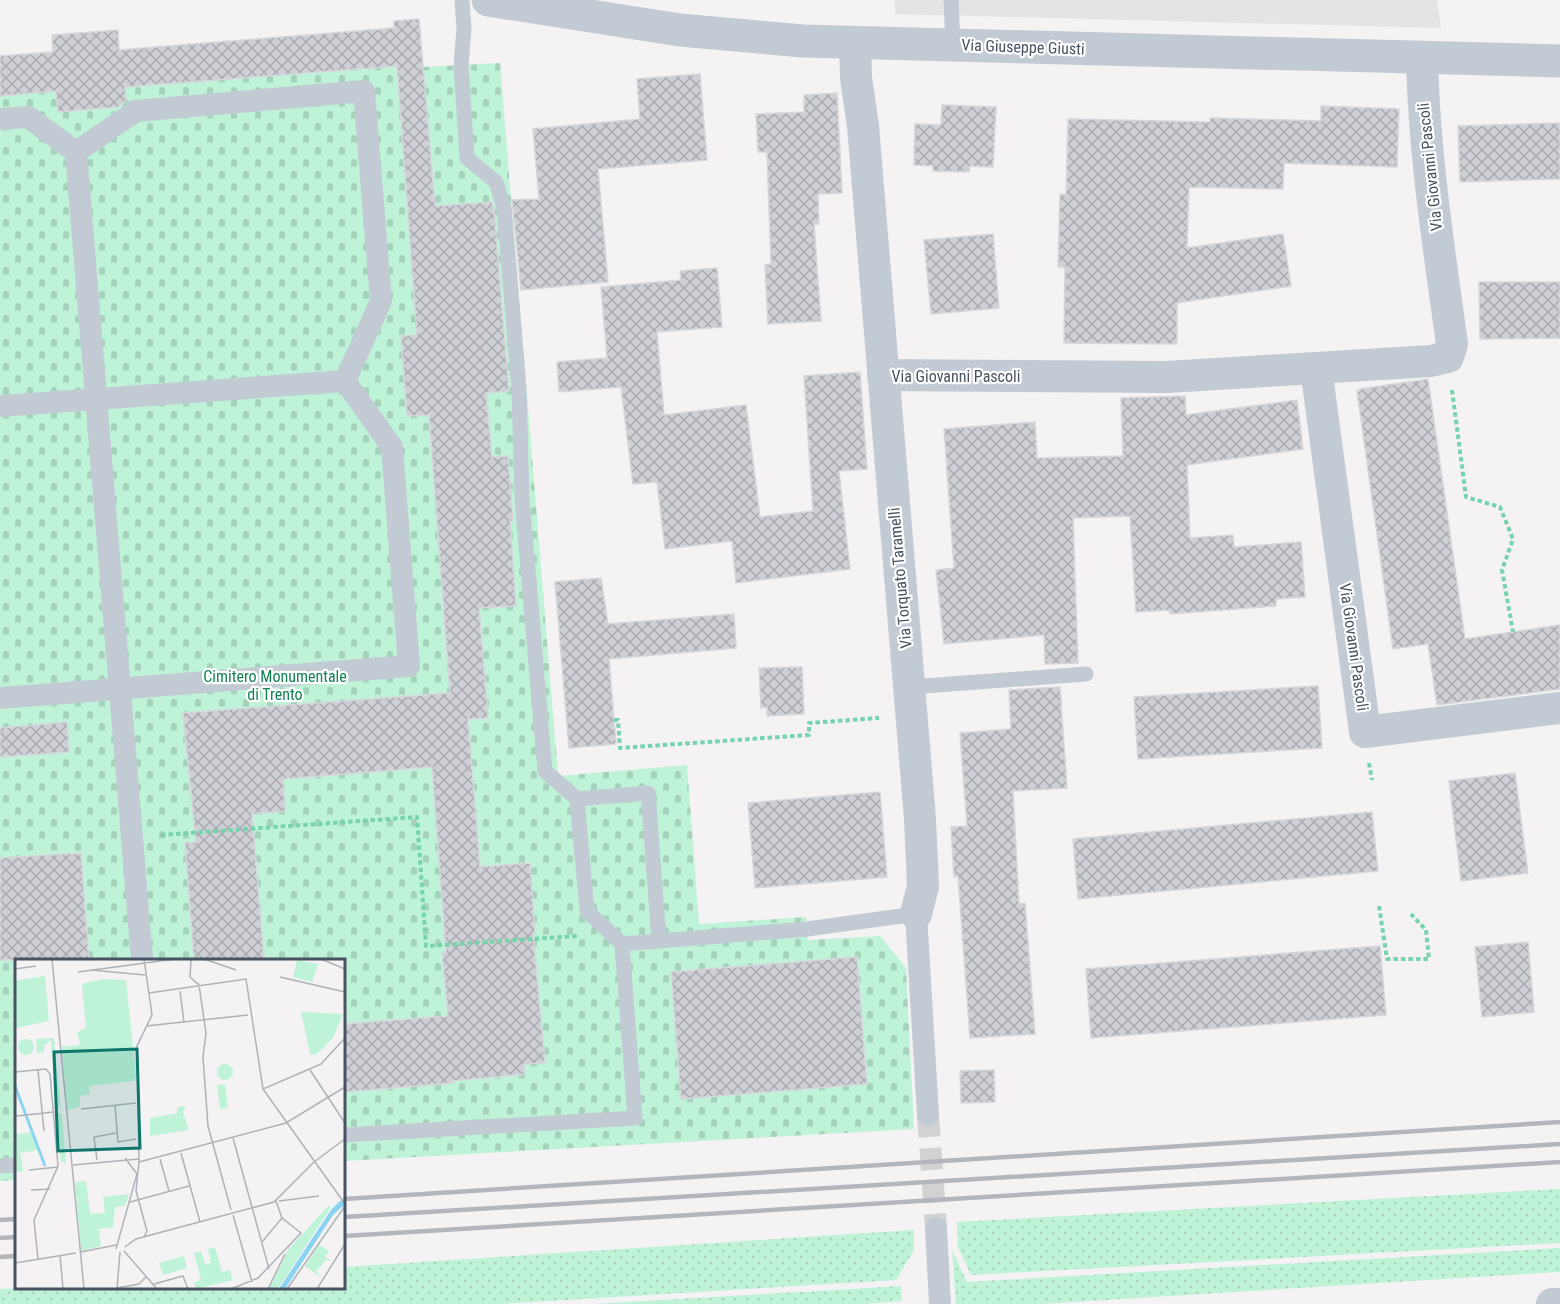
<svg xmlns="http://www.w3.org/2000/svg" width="1560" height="1304" font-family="'Roboto Condensed',sans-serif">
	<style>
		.education { fill: #e5e3e4 }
		.grass { fill: url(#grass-dots) }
		.cemetery { fill: url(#cemetery-stones) }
		.building { fill: url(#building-cross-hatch); stroke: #d6d7dd; stroke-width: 1.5 }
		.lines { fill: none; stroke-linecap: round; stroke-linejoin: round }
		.pedestrian-tunnel { stroke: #d2d2d5; stroke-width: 22; stroke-dasharray: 22 11; stroke-linecap: butt }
		.path { stroke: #75d3ad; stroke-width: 4; stroke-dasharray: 4.5 3; stroke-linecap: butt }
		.service { stroke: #c2cbd4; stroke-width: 15 }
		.pedestrian { stroke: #c2cbd4; stroke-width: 22 }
		.minor { stroke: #c2cbd4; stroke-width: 32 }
		.tertiary { stroke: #c2cbd4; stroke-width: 33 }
		.rail { stroke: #b4b6bc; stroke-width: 4.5 }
		.labels { text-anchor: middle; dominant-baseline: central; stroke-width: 4.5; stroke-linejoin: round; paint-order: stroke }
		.street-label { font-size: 16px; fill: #485361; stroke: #fff }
		.park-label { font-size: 16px; fill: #128354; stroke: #fff }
		.inset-river { fill: none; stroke: #8ad3f2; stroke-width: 3 }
		.inset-road { fill: none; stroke: #afb2b8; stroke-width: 1.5 }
		.view { fill: #0f766e; fill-opacity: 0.15; stroke: #0f766e; stroke-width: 3 }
		.inset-edge { fill: none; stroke: #485361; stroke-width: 3 }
	</style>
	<defs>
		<pattern id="grass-dots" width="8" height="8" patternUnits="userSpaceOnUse" patternTransform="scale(1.5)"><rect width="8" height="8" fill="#bff3d8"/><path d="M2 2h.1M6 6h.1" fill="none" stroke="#a6d2bc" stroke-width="1.8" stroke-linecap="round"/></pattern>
		<pattern id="cemetery-stones" width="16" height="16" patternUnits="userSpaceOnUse" patternTransform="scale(1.5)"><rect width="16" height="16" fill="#bff3d8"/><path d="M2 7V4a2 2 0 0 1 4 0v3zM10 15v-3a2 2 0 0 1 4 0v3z" fill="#a6d2bc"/></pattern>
		<pattern id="building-cross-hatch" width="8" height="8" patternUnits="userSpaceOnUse" patternTransform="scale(1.5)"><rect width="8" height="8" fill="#ced0d6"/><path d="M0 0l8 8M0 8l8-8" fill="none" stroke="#a9abb1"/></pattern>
	</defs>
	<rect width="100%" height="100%" fill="#f4f2f2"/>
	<polygon class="education" points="895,0 1437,0 1441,28 895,14"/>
	<g class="grass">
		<polygon points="1560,1189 1560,1243 971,1275 958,1247 957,1222"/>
		<polygon points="914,1230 914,1250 896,1280 500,1304 0,1304 0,1289 27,1288 344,1288 344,1267"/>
		<polygon points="1560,1248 1560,1272 1040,1304 956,1304 952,1250 967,1282"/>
		<polygon points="901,1286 902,1301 864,1304 594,1304"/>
	</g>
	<polygon class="cemetery" points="419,26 423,67 500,63 558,776 687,765 699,924 806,917 808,940 880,936 906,968 914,1129 344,1161 344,960 16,960 16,1180 0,1181 0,56 53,52 52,35 118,30 119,50"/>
	<g class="building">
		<polygon points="419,19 435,206 492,202 494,210 509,391 486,393 492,457 508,456 513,521 510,521 516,606 479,608 488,718 468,719 480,867 530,863 535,933 533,933 545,1063 524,1064 524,1074 453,1081 453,1083 344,1092 344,1024 448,1016 442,952 446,952 432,767 283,779 285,811 252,814 264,960 194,960 185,843 196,842 183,713 450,693 429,415 407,416 401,336 417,335 397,66 125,87 126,101 118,107 58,112 56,91 0,96 0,56 53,52 52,35 118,30 119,50 394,28 394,21"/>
		<polygon points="700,74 707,160 598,169 608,282 521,290 512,200 539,199 533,129 640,119 637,79"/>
		<polygon points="837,93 842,193 818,194 819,224 814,224 821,321 768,324 765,265 771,264 767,152 758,152 756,114 804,112 804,95"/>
		<polygon points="942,105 996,107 993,167 970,166 969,172 933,171 933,166 914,165 915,124 941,125"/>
		<polygon points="1321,106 1399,109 1397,167 1284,163 1283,189 1189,187 1187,248 1283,234 1291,286 1177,303 1177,344 1064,343 1065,267 1058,267 1060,194 1066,195 1068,119 1210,122 1210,118 1321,121"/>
		<polygon points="1560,123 1560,179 1460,182 1458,126"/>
		<polygon points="993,234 999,308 931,314 924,240"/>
		<polygon points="717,268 722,327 657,332 664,415 746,405 760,517 813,511 804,376 860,372 867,469 839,471 850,569 736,583 732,541 665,549 657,482 633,484 621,387 559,392 557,362 607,358 601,287 681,280 680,271"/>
		<polygon points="1479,282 1560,282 1560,338 1480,339"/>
		<polygon points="1428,379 1465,639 1560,625 1560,689 1437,705 1428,644 1393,649 1357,391 1360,391 1360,389"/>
		<polygon points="1185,396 1186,415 1297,400 1303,449 1187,465 1190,538 1233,535 1234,547 1301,542 1305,597 1276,599 1276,606 1170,614 1169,610 1136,612 1130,516 1073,518 1078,663 1045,664 1044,635 944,644 936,570 954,568 944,429 1035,422 1037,458 1123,456 1121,398"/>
		<polygon points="601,578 608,624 734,614 736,648 609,659 616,744 569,748 555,582"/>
		<polygon points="802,667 804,714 767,716 767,707 761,708 759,668"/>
		<polygon points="1318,686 1322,748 1138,759 1134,697"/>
		<polygon points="1060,687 1067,788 1013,791 1019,904 1025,903 1035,1034 970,1038 958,876 954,877 951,827 967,826 960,733 1011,729 1009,690"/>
		<polygon points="67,722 69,752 0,757 0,728"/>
		<polygon points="1515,773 1528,873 1461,881 1449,781"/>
		<polygon points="880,792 887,877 755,888 748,803"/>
		<polygon points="1372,812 1378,871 1078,899 1073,839"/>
		<polygon points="81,853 89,960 0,960 0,858"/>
		<polygon points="1528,942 1534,1012 1482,1017 1475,947"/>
		<polygon points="1380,946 1386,1015 1091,1038 1086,969"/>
		<polygon points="857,957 867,1084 681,1099 671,972"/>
		<polygon points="994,1070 995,1102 961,1103 960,1071"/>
	</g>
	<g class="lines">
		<polyline class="pedestrian-tunnel" points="928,1115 936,1228"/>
		<g class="path">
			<polyline points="1452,390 1466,497 1500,507 1513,539 1502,570 1513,632"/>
			<polyline points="614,720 618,720 620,748 809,735 809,723 879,718"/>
			<polyline points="1369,763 1372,780"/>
			<polyline points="161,835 417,817 426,946 578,936"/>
			<polyline points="1379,906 1387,959 1429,959 1426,930 1411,914"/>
		</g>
		<g class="service">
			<polyline points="462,0 464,29 461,65 467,158 496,182 504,208 519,389 522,498 545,771 577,799"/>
			<polyline points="951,0 953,45"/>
			<polyline points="910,687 1086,674"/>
			<polyline points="622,944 587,911 577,799 648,793 659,941"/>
			<polyline points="344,1135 635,1118 622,944 807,929 916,914"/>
			<polyline points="0,1166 16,1165"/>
		</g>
		<g class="pedestrian">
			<polyline points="0,119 28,117 76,152 136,111 364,91 381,301 345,381 392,447 409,666 0,698"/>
			<polyline points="76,152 142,960"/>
			<polyline points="0,406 345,381"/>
			<polyline points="916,914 928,1115"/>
			<polyline points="936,1228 940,1304"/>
		</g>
		<g class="minor">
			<polyline points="855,42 856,78 863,126 920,819 923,886 916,914"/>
			<polyline points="1316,368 1365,732 1560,708"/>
			<path d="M883 375 1167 377 1431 361 1448 357 1452 344C1439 249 1424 154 1422 58"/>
			<polyline points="1552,1304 1560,1304"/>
		</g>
		<polyline class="tertiary" points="488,0 680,30 803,41 1560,61"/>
		<g class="rail">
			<polyline points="344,1199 1560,1122"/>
			<polyline points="344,1217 1560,1144"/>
			<polyline points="0,1220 16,1219"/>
			<polyline points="344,1236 1560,1162"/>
			<polyline points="0,1238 16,1237"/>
			<polyline points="0,1257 16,1256"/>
		</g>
	</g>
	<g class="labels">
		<g class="street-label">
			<text transform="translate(1023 47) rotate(2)">Via Giuseppe Giusti</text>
			<text transform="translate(1430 167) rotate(-96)">Via Giovanni Pascoli</text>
			<text x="956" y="376">Via Giovanni Pascoli</text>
			<text transform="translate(900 578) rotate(-95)">Via Torquato Taramelli</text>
			<text transform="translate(1354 647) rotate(82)">Via Giovanni Pascoli</text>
		</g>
		<g class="park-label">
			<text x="275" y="676">Cimitero Monumentale<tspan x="275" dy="18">di Trento</tspan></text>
		</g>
	</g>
	<g transform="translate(15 959)">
		<rect width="330" height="330" fill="#f4f2f2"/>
		<path d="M39 79 46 151 40 146 36 81 29 87V93L22 94 21 80ZM3 88a8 8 0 1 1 16 0a8 8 0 1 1-16 0ZM210 125 213 149 205 150 202 126ZM40 154H47L51 204 46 203Z" fill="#bff3d8"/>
		<path d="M88 20 111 21 121 117 119 122 74 127 75 135 65 137V148L52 151 47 88 65 86 62 73 71 69 67 25Z" fill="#bff3d8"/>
		<path d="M282 1 303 5 297 23 278 18ZM286 53 328 55 318 79 301 96 295 95ZM0 171 1 175 18 173 23 191 5 194 8 212 0 213ZM71 222 75 255 90 254 88 238 114 235 110 247 100 248 98 268 84 270 86 287 66 292 60 223ZM314 246 316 248 263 330H254L273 291ZM304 286 314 292 310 298 317 302 311 301 301 312 307 319 290 307ZM200 288 207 313 215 311 218 321 181 330 179 323 186 321 179 294 186 292 190 305 196 304 193 290Z" fill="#bff3d8"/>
		<path d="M30 17 34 62 0 69V22ZM202 113a8 8 0 1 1 16 0a8 8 0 1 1-16 0ZM171 147 168 153 174 171 135 177V159L162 154V148ZM169 297 172 309 148 316 144 304Z" fill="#bff3d8"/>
		<path d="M330 237V245L318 256 270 330H264L316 251Z" fill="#8ad3f2"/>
		<path class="inset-river" d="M0 127 30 207"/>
		<path class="inset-road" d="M37 0 69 330M129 0 137 56 122 87 124 203 121 232 132 272 129 278M176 0 175 18 184 26 191 74 188 98 193 167 216 251M189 0 221 11M306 0 330 10M0 10 21 7M76 11 130 16M63 13 160 0M265 18 330 33M165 32 169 63M134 34 231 20 248 130M131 67 233 56M330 79 306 105 248 130 330 245M23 111 29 172M295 111 330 164M0 113 31 110 35 115 43 207 19 261 23 300M100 147 103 183 121 180M66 150 121 144M1 157 39 153M218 179 254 310M166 194 185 263M145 200 154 232M82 201 79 178 101 174M124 203 271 164 330 128M58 206 124 200M14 211 43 208M16 231 35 230M264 242 304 237M115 243 174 227M218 256 237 323M247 283 267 259M110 288 121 280 259 243 299 203 330 180M101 290 122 215 110 199M109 292 142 330M66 293 101 286M45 296 48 330M0 304 61 294M139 325 168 317 173 330M102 329 124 325 131 318M102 330 105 293M216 330 243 319 286 274 267 259 261 242M253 330 270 295M272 330 330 247M302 330 330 285"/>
		<path class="view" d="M122 90 125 189 43 192 39 93Z"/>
		<rect width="330" height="330" class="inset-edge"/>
	</g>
</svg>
